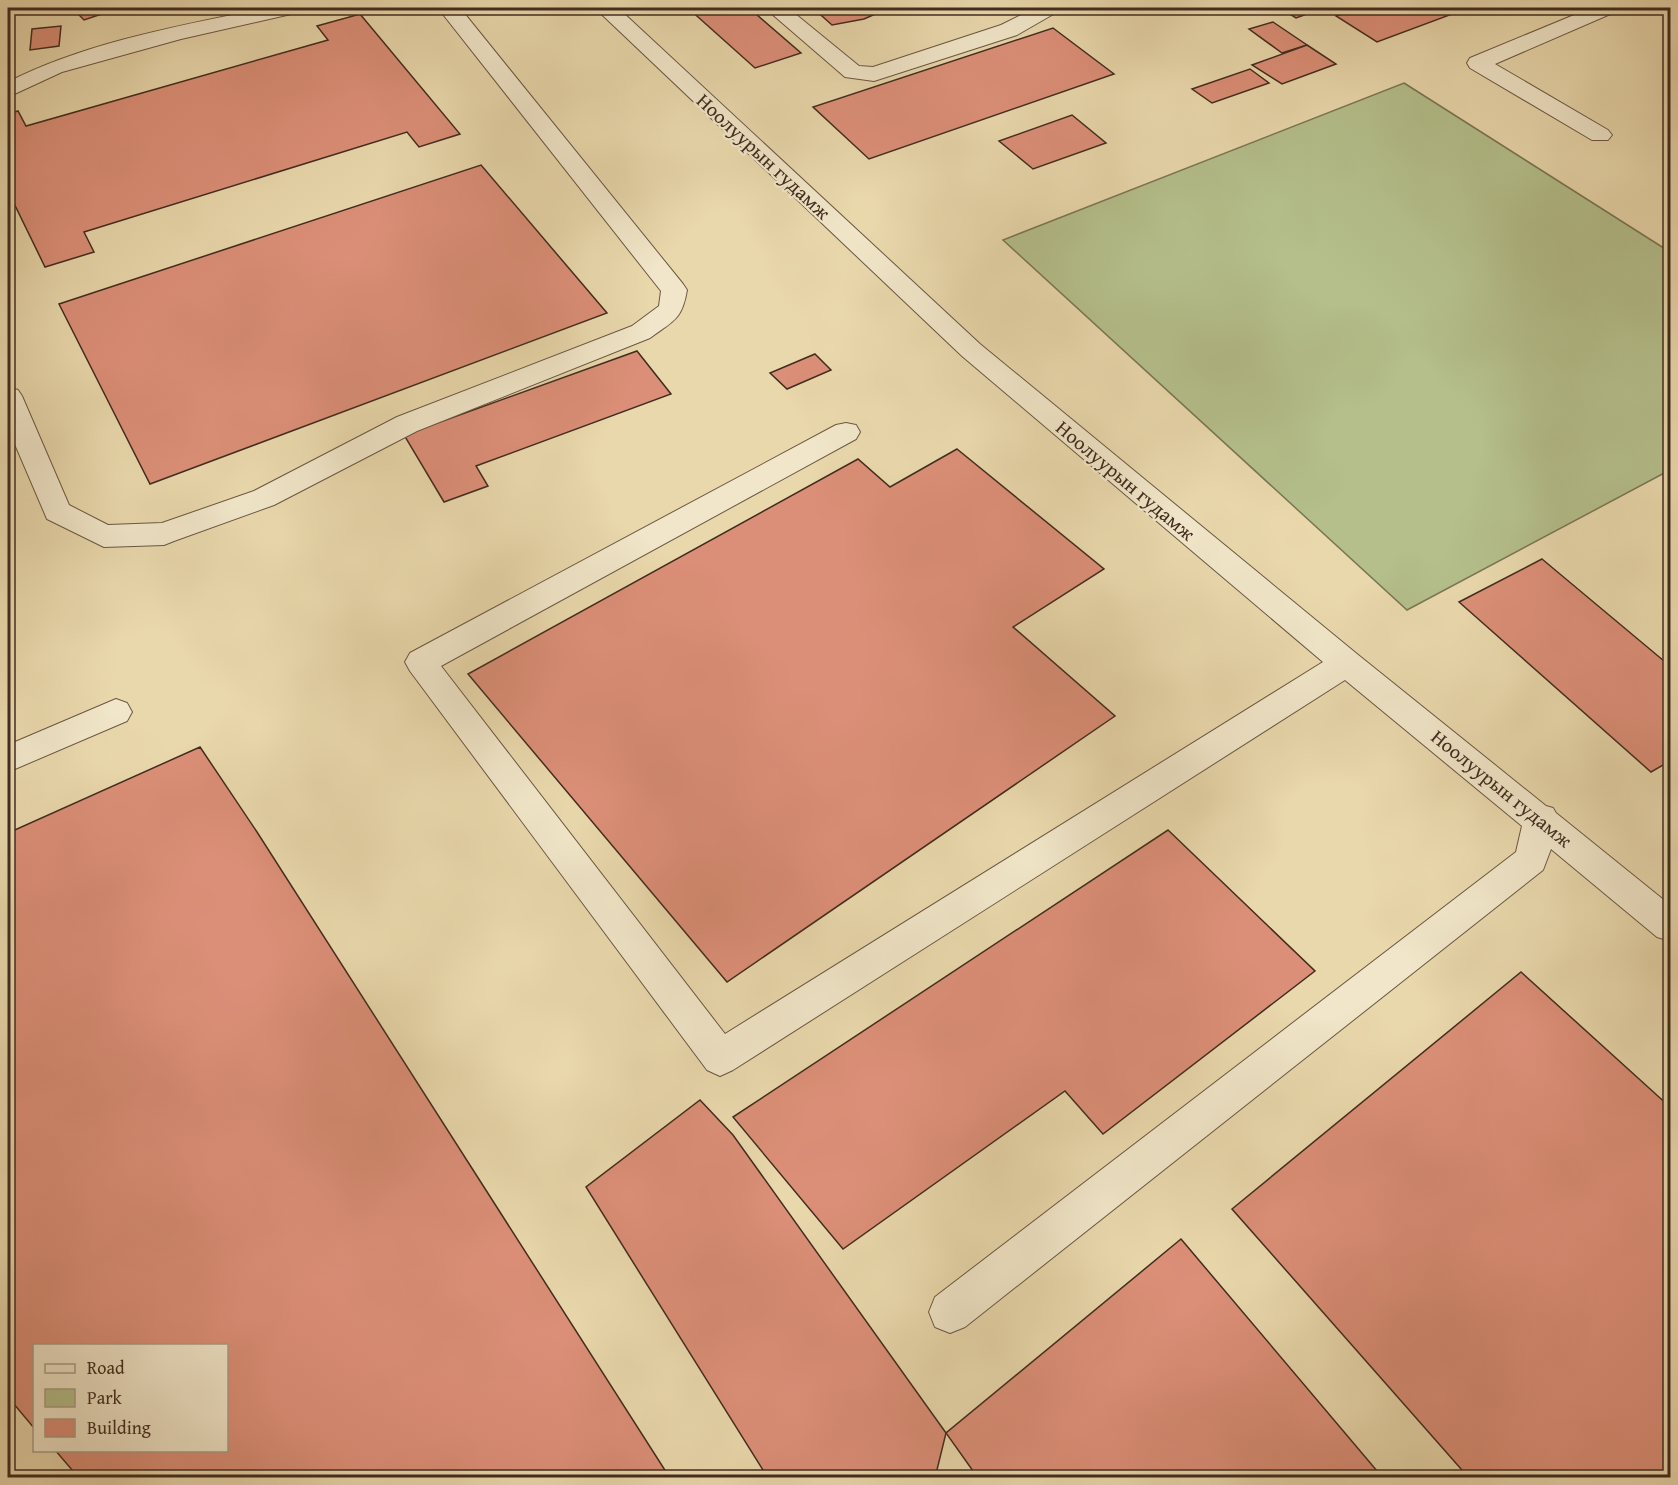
<svg xmlns="http://www.w3.org/2000/svg" width="1678" height="1485" font-family="'Gentium Book Plus',serif">
	<style>
		.green { fill: #b4bf8b; stroke: #7a7655; stroke-width: 1.5 }
		.building { fill: #dc8f78; stroke: #412c1f; stroke-width: 1.5 }
		.lines { fill: none; stroke-linecap: round; stroke-linejoin: round }
		.minor-casing { stroke: #6b5742; stroke-width: 2 }
		.minor { fill: #f1e6c9; fill-rule: evenodd }
		.labels { text-anchor: middle; dominant-baseline: central; stroke-width: 4.5; stroke-linejoin: round; paint-order: stroke }
		.street-label { font-size: 20px; fill: #412c1f; stroke: #f1e6c9 }
	</style>
	<rect width="100%" height="100%" fill="#e9d8ac"/>
	<filter id="stains"><feTurbulence type="fractalNoise" baseFrequency=".00333" numOctaves="4"/><feColorMatrix values="0 0 0 0 .2 0 0 0 0 .09 0 0 0 0 .02 0 0 0 .5 -.17"/></filter>
	<radialGradient id="worn" r=".72"><stop offset=".6" stop-color="#630" stop-opacity="0"/><stop offset="1" stop-color="#630" stop-opacity=".3"/></radialGradient>
	<polygon class="green" points="1404,83 1670,252 1670,470 1407,610 1003,240"/>
	<g class="building">
		<polygon points="72,8 120,8 84,20"/>
		<polygon points="688,8 749,8 801,53 755,68"/>
		<polygon points="813,8 889,8 864,19 832,25"/>
		<polygon points="1280,8 1324,8 1296,18"/>
		<polygon points="1361,8 1445,8 1455,13 1377,42 1336,16"/>
		<polygon points="360,14 460,134 419,147 407,132 84,232 94,252 45,267 8,191 8,114 18,111 26,126 328,40 317,26"/>
		<polygon points="1273,22 1307,45 1282,53 1249,29"/>
		<polygon points="61,26 59,46 30,50 32,29"/>
		<polygon points="1053,28 1114,74 869,159 813,107"/>
		<polygon points="1307,45 1336,64 1282,84 1252,65"/>
		<polygon points="1250,69 1269,83 1212,103 1192,89"/>
		<polygon points="1072,115 1106,143 1033,169 999,141"/>
		<polygon points="481,165 607,313 150,484 59,304"/>
		<polygon points="637,351 671,394 476,466 488,486 444,502 404,435"/>
		<polygon points="815,354 831,370 787,389 770,373"/>
		<polygon points="957,449 1104,569 1013,627 1115,716 727,982 468,674 858,459 890,487"/>
		<polygon points="1542,559 1670,666 1670,761 1651,772 1459,602"/>
		<polygon points="200,747 257,832 670,1478 79,1478 55,1450 226,1450 226,1346 34,1346 34,1428 8,1397 8,833"/>
		<polygon points="1168,830 1315,971 1103,1134 1065,1091 843,1249 733,1117"/>
		<polygon points="1521,972 1670,1107 1670,1478 1469,1478 1232,1209"/>
		<polygon points="700,1100 733,1135 946,1433 935,1478 768,1478 586,1187"/>
		<polygon points="1181,1239 1383,1478 978,1478 946,1433"/>
	</g>
	<g class="lines">
		<g class="minor-casing">
			<g id="minor">
				<path d="M266 8H304L300 12 181 39 62 72 8 97V82C87 42 179 26 266 8Z"/>
				<path d="M438 8H460L683 284 687 290C682 320 673 321 650 338L417 431 274 505 174 541 164 545 104 547 47 519 8 428V387L18 390 22 396 69 505 108 525 162 523 254 491 397 417 632 326 659 306 661 291Z"/>
				<polygon points="595,8 618,8 980,344 1357,654 1546,806 1553,808 1556,813 1670,905 1670,941 1657,937 1551,849 1543,870 965,1327 950,1333 935,1327 929,1312 935,1297 1516,852 1522,826 1345,680 733,1070 720,1076 707,1070 410,671 405,662 410,653 836,425 846,423 856,425 860,432 856,439 441,666 725,1034 1323,662 962,356"/>
				<polygon points="765,8 788,8 859,66 873,67 1001,25 1035,8 1061,8 1057,12 1017,35 874,81 845,77"/>
				<polygon points="1591,8 1619,8 1615,12 1495,64 1608,130 1612,135 1608,140 1592,140 1470,68 1467,63 1470,58"/>
				<polygon points="116,699 127,703 132,712 127,721 8,772 8,745"/>
			</g>
		</g>
		<use href="#minor" class="minor"/>
	</g>
	<g class="labels">
		<g class="street-label">
			<text transform="translate(764 156) rotate(43)">Ноолуурын гудамж</text>
			<text transform="translate(1126 480) rotate(40)">Ноолуурын гудамж</text>
			<text transform="translate(1502 788) rotate(39)">Ноолуурын гудамж</text>
		</g>
	</g>
	<rect width="1678" height="1485" fill="none" stroke="#e9d8ac" stroke-width="30"/>
	<rect x="9" y="9" width="1660" height="1467" fill="none" stroke="#412c1f" stroke-width="3"/>
	<rect x="15" y="15" width="1648" height="1455" fill="none" stroke="#412c1f" stroke-width="1.5"/>
	<rect x="33" y="1344" width="195" height="108" fill="#f1e6c9" stroke="#ab9c85" stroke-width="1.5"/>
	<rect x="45" y="1364" width="30" height="9" fill="#f1e6c9" stroke="#ab9c85" stroke-width="1.5"/>
	<text x="87" y="1374" font-size="18" fill="#412c1f">Road</text>
	<rect x="45" y="1389" width="30" height="18" fill="#b4bf8b" stroke="#ab9c85" stroke-width="1.5"/>
	<text x="87" y="1404" font-size="18" fill="#412c1f">Park</text>
	<rect x="45" y="1419" width="30" height="18" fill="#dc8f78" stroke="#ab9c85" stroke-width="1.5"/>
	<text x="87" y="1434" font-size="18" fill="#412c1f">Building</text>
	<rect width="100%" height="100%" filter="url(#stains)"/>
	<rect width="100%" height="100%" fill="url(#worn)"/>
</svg>
